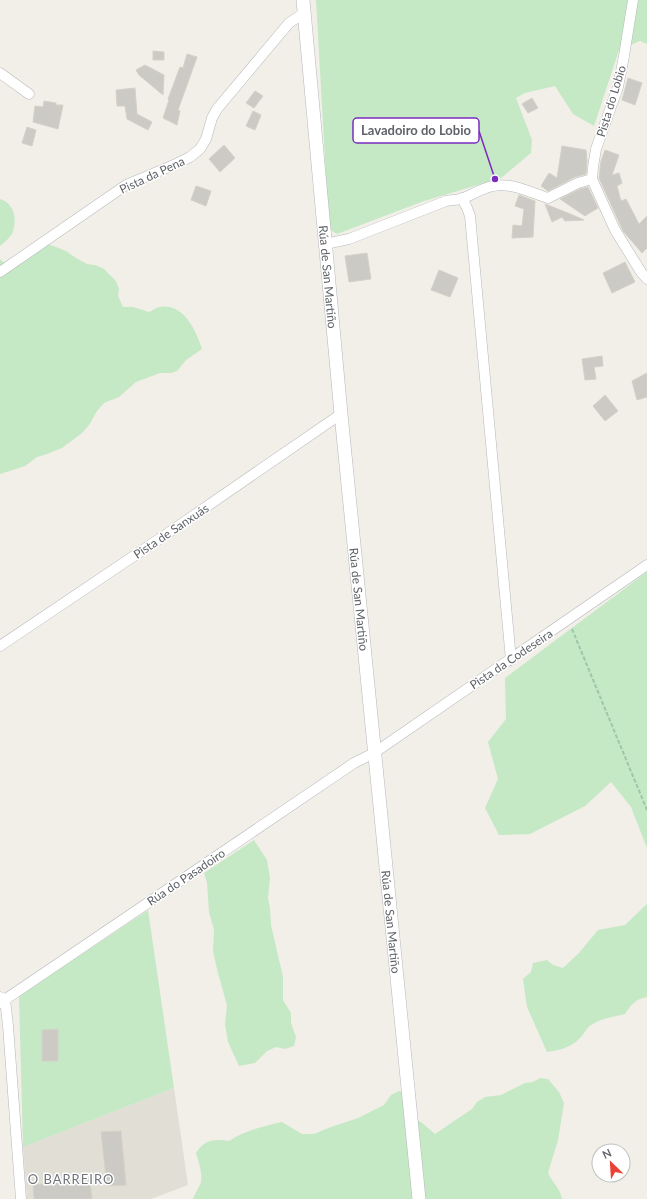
<svg xmlns="http://www.w3.org/2000/svg" width="647" height="1199" font-family="Lato,sans-serif">
	<style>
		.education { fill: #e1ded6 }
		.green { fill: #c5e8c5 }
		.building { fill: #cccac5; stroke: #d6d1c6 }
		.lines { fill: none; stroke-linecap: round; stroke-linejoin: round }
		.minor-casing { stroke: #b5b8bc; stroke-width: 11 }
		.tertiary-casing { stroke: #b5b8bc; stroke-width: 14 }
		.path { stroke: #9cc7a9; stroke-width: 2; stroke-dasharray: 4 2; stroke-linecap: butt }
		.minor { stroke: #fff; stroke-width: 10 }
		.tertiary { stroke: #fff; stroke-width: 13 }
		.labels { text-anchor: middle; dominant-baseline: central; stroke-width: 3; stroke-linejoin: round; paint-order: stroke }
		.street-label { font-size: 12px; fill: #5f6368; stroke: #fff }
		.neighbourhood-label { font-size: 13px; letter-spacing: 1px; fill: #70757a; stroke: #fff }
		.leader { fill: none; stroke: #7b2cbf; stroke-width: 1.5 }
		.callout-dot { fill: #7b2cbf; stroke: #fff; stroke-width: 1.5 }
		.callout { fill: #fff; stroke: #7b2cbf; stroke-width: 1.5 }
		.callout-label { font-size: 13px; text-anchor: middle; font-weight: bold; fill: #5f6368 }
	</style>
	<rect width="100%" height="100%" fill="#f1efe8"/>
	<polygon class="education" points="174,1088 188,1185 151,1199 27,1199 23,1147"/>
	<g class="green">
		<polygon points="316,0 647,0 647,44 640,41 619,50 594,126 573,114 555,86 525,93 516,98 532,140 531,153 501,178 424,201 337,234 329,229"/>
		<path d="M0 199C14 203 17 219 13 231 11 237 5 242 0 246Z"/>
		<path d="M48 244 66 251 76 258 87 264 95 265 104 269 116 281 119 289 118 296 123 307H133L149 312C152 311 157 307 160 307 184 303 196 331 202 349L186 360 177 371 171 373H160L136 382 119 397 104 403 97 411 89 425 82 433 62 448 47 454 37 457 25 466 0 474V259L3 262 8 263Z"/>
		<polygon points="647,572 647,848 631,807 611,782 585,806 530,834 499,835 485,808 498,779 488,742 506,719 505,678"/>
		<polygon points="254,840 267,860 270,878 268,898 270,909 271,925 283,977 283,1000 291,1013 291,1023 296,1037 294,1046 285,1049 276,1047 267,1051 255,1063 239,1066 228,1042 225,1024 227,1005 218,973 213,951 214,930 209,912 207,883 204,873"/>
		<path d="M647 904V997C636 999 631 1004 625 1014 613 1017 602 1018 591 1025 586 1028 584 1035 579 1039 570 1048 559 1050 547 1052L527 1007 523 979 531 972 533 963 547 960 553 965 563 968 579 953 598 930 625 925Z"/>
		<polygon points="148,910 174,1088 23,1147 19,996"/>
		<path d="M540 1078 548 1079 559 1092 564 1103 558 1140 548 1173C552 1182 560 1188 562 1199H193C195 1193 200 1186 201 1182 203 1174 198 1160 196 1153 205 1139 214 1139 229 1141 244 1131 264 1126 282 1122L302 1134H314L331 1127 358 1118 384 1105 391 1095 399 1091 404 1093 410 1117 421 1122 435 1134 472 1109 477 1102 485 1097 501 1095 525 1083 533 1082Z"/>
	</g>
	<g class="building">
		<polygon points="153,51 164,52 164,60 153,60"/>
		<polygon points="187,54 197,57 178,110 180,111 177,125 163,118 169,100 168,99 180,67 183,68"/>
		<polygon points="145,65 164,75 163,95 139,75 136,70"/>
		<polygon points="628,78 642,83 635,105 622,100"/>
		<polygon points="135,88 137,114 152,122 148,130 127,119 125,106 117,106 116,90"/>
		<polygon points="255,91 263,96 254,108 246,103"/>
		<polygon points="532,98 538,108 528,113 522,104"/>
		<polygon points="44,101 56,103 56,105 63,105 58,129 33,122 35,106 43,107"/>
		<polygon points="253,111 261,115 255,130 246,126"/>
		<polygon points="27,127 36,130 32,146 22,143"/>
		<polygon points="224,145 235,158 220,172 209,159"/>
		<polygon points="562,146 586,150 587,161 586,174 575,177 548,191 541,186 549,173 557,178"/>
		<polygon points="605,150 619,155 612,175 619,173 622,183 617,186 621,201 626,199 639,224 647,216 647,248 642,253 623,231 599,178 601,161"/>
		<polygon points="196,186 211,191 206,206 191,200"/>
		<polygon points="588,187 598,208 588,214 585,216 560,199 580,189"/>
		<polygon points="519,195 535,201 533,237 512,238 513,225 522,226 524,209 515,206"/>
		<polygon points="545,204 568,213 584,220 565,221 562,217 552,222"/>
		<polygon points="367,253 371,279 349,282 345,256"/>
		<polygon points="625,262 635,282 612,293 603,273"/>
		<polygon points="439,270 458,278 450,297 431,290"/>
		<polygon points="602,356 603,366 594,367 596,379 585,380 582,359"/>
		<polygon points="647,373 647,397 637,400 632,381"/>
		<polygon points="605,395 618,411 605,421 593,406"/>
		<polygon points="58,1029 58,1061 42,1061 42,1030"/>
		<polygon points="121,1131 126,1185 107,1186 101,1132"/>
		<polygon points="90,1180 92,1199 34,1199 33,1185"/>
	</g>
	<g class="lines">
		<g class="minor-casing">
			<g id="minor">
				<polyline points="633,0 624,56 618,87 596,149 593,167 592,179 615,230 641,272 647,279"/>
				<polyline points="0,73 29,94"/>
				<polyline points="462,198 467,208 470,216 511,660"/>
				<path d="M325 244 349 239 446 201C451 200 456 200 461 199 472 195 482 188 493 186 511 182 532 193 548 198L578 183 592 179"/>
				<polyline points="0,272 126,185 176,164 190,157 200,149 206,139 212,118 217,109 289,23 304,13"/>
				<polyline points="0,646 174,529 341,414"/>
				<polyline points="0,997 5,999 8,1026 21,1199"/>
				<polyline points="0,1003 354,763 374,753 647,565"/>
			</g>
		</g>
		<g class="tertiary-casing">
			<g id="tertiary">
				<path id="s1" d="M303 0 341 414 419 1199"/>
			</g>
		</g>
		<polyline class="path" points="572,629 647,810"/>
		<use href="#minor" class="minor"/>
		<use href="#tertiary" class="tertiary"/>
	</g>
	<g class="labels">
		<g class="street-label">
			<text transform="translate(611 101) rotate(-73)">Pista do Lobio</text>
			<text transform="translate(152 175) rotate(-25)">Pista da Pena</text>
			<text stroke="none"><textPath href="#s1" startOffset="278">Rúa de San Martiño</textPath></text>
			<text transform="translate(171 531) rotate(-34)">Pista de Sanxuás</text>
			<text stroke="none"><textPath href="#s1" startOffset="602">Rúa de San Martiño</textPath></text>
			<text transform="translate(511 659) rotate(-34)">Pista da Codeseira</text>
			<text transform="translate(186 877) rotate(-34)">Rúa do Pasadoiro</text>
			<text stroke="none"><textPath href="#s1" startOffset="926">Rúa de San Martiño</textPath></text>
		</g>
		<g class="neighbourhood-label">
			<text x="71" y="1179">O BARREIRO</text>
		</g>
	</g>
	<path class="leader" d="M495 179L479 131"/>
	<circle class="callout-dot" cx="495" cy="179" r="4"/>
	<rect class="callout" x="353" y="118" width="126" height="25" rx="4"/>
	<g class="callout-label">
		<text x="416" y="135">Lavadoiro do Lobio</text>
	</g>
	<g transform="translate(611 1163) rotate(335)"><circle r="19" fill="#ffffff" stroke="#bfc1c3"/>
	<path d="M0-3L7 15L0 10L-7 15Z" fill="#ea4335"/>
	<text y="-6" font-size="11" font-weight="bold" text-anchor="middle" fill="#5f6368">N</text>
	</g>
</svg>
